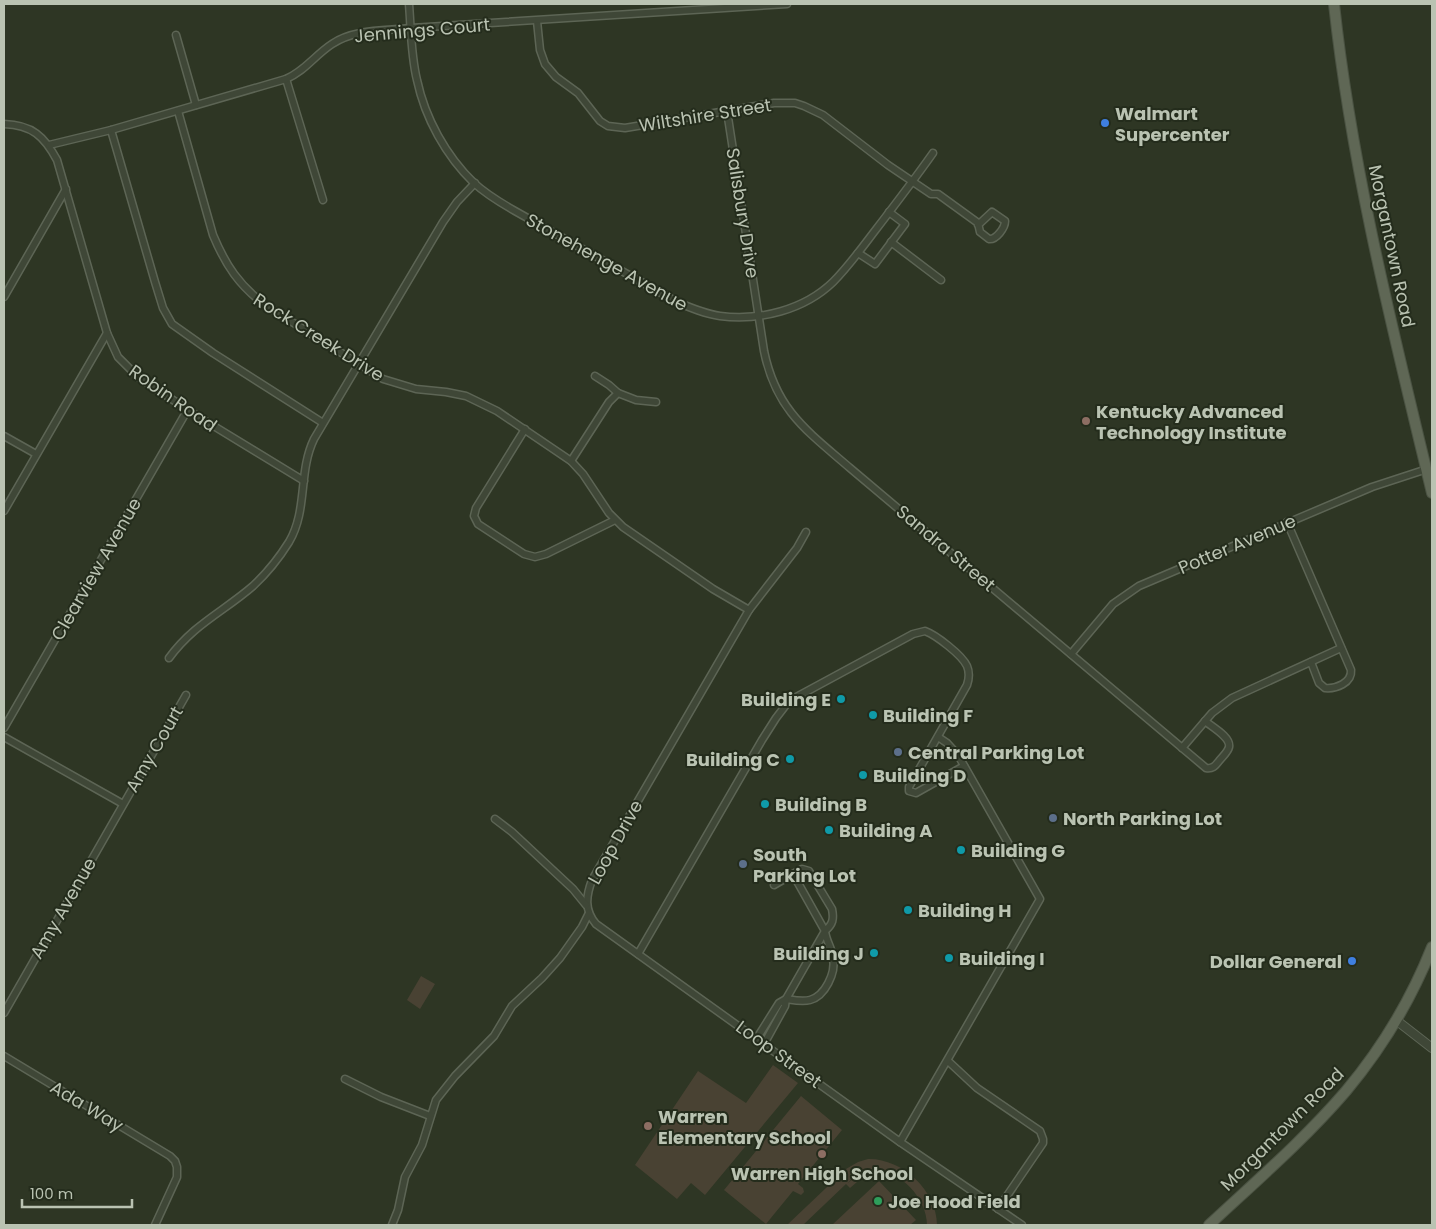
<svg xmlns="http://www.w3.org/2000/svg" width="1436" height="1229" font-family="Poppins,sans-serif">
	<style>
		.green { fill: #494233 }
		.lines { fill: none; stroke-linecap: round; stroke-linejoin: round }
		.minor-casing { stroke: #5d6555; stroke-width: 9 }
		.tertiary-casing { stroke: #5d6555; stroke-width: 10 }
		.primary-casing { stroke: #4b5343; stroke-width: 12 }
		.minor { stroke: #3f4737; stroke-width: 6 }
		.tertiary { stroke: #3f4737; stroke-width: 8 }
		.primary { stroke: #5f6755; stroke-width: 10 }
		.shop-dot { fill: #3f7fe0; stroke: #242c1c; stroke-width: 2 }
		.education-dot { fill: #8d6e63; stroke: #242c1c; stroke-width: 2 }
		.culture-dot { fill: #0f9aa8; stroke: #242c1c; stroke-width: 2 }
		.service-dot { fill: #5c6f8a; stroke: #242c1c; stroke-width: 2 }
		.leisure-dot { fill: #2e9e5b; stroke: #242c1c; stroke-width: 2 }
		.labels { text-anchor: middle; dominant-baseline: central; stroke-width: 4; stroke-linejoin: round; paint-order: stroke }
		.street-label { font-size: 18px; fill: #bac3b2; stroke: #242c1c }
		.poi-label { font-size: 18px; font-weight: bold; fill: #bac3b2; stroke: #242c1c; text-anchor: start }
	</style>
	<rect width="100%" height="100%" fill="#2e3624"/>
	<g class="green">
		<polygon points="421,976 435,984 420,1009 407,1000"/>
		<polygon points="773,1065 798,1083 705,1195 691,1183 677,1199 635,1165 698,1071 746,1103"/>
		<polygon points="801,1096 842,1130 798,1184 803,1188 804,1192 801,1195 793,1191 766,1224 724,1190"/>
		<path d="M868 1159C901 1158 937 1190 937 1225H927C927 1189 877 1149 848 1183L854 1178 857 1182 850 1188 846 1184 803 1225H787L846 1169 858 1162Z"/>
		<polygon points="879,1181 916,1220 910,1225 832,1225"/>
	</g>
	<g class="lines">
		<g class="minor-casing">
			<g id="minor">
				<path d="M409 4C411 29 411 56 417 80 425 118 446 156 474 183 486 194 501 203 515 211L677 302C691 308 705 314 720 316 760 321 804 310 833 282 848 267 861 249 874 232 894 206 914 180 933 153"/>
				<path d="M537 21 540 50 545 64 556 77 578 93 600 121 608 126 625 128 774 103H795L804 106 823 115 888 165 931 194H938L978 223 980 232 989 239C996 240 1005 228 1005 221L992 212 978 225"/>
				<polyline points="176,35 196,105"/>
				<polyline points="286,79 323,200"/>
				<path d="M178 111 213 235C226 266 239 285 265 305L383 379 416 389 446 392 466 396 497 411 571 461 583 474 609 513 623 527 713 589 749 610"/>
				<path d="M727 111 764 351C776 410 807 431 850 468L1206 768C1213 769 1215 766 1219 761 1222 757 1228 752 1229 747 1231 737 1212 727 1205 721"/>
				<path d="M4 124C32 125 44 136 57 160L107 333 118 357 138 377 199 417 304 481"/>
				<polyline points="111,130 155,282 163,308 172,324 213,353 323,423"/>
				<path d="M49 145 111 130 286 79C305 71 315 55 332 44 354 29 385 31 411 28L787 4"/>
				<polyline points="891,242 941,280"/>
				<polyline points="858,253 875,264 905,224 889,212"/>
				<polyline points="4,297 66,189"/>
				<polyline points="595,376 609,385 618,393"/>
				<polyline points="525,429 476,508 474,516 478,524 524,554 535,557 546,554 615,520"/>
				<polyline points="4,436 36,454"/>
				<polyline points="571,461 609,402 618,393 636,400 656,402"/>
				<polyline points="4,511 107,333"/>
				<path d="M1287 522 1351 670C1352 683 1336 689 1325 688L1319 683 1311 662"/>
				<path d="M806 532 797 548 749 610 592 880C586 896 584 910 596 924L900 1142 1022 1225"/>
				<polyline points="1071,654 1113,604 1139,586 1372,487 1427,469"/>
				<path d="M169 658C194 624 223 612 253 586 267 573 279 558 289 542 308 510 298 472 314 439L443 222 457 202 475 183"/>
				<polyline points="4,728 188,409"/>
				<polyline points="4,737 123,804"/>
				<polyline points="1182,748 1212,713 1232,698 1341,648"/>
				<polyline points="495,819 512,832 573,889 586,905"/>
				<path d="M774 885 793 874 825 931 786 999C793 1000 802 1002 810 1000 825 996 836 973 833 958 832 948 826 941 825 931 833 924 834 919 832 909L809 871 802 869 793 874"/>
				<path d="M638 954 762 740 776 718 789 701 913 634 925 631C936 635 962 655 967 666 970 673 969 679 967 685L909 787V791L916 793 964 766"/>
				<polyline points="4,1013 186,695"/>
				<polyline points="757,1038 779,1003 786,999 785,1006 764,1044"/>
				<polyline points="4,1056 170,1156 175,1161 177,1167 177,1177 155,1225"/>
				<polyline points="948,1061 977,1088 1040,1131 1043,1139 1043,1143 998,1209"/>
				<polyline points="345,1079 381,1097 430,1116"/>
				<polyline points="900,1142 1040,899 958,755 947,743 938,737"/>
				<polyline points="392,1225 398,1210 405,1177 422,1145 436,1100 455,1076 494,1036 512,1006 542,978 560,958 582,927 589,913"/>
			</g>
		</g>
		<g class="tertiary-casing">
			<polyline id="tertiary" points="1396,1020 1432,1048"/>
		</g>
		<g class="primary-casing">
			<g id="primary">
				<path d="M1334 4C1352 170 1393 331 1432 493"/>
				<path d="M1209 1225C1255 1182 1304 1140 1346 1091 1382 1048 1411 1000 1432 947"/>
			</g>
		</g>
		<use href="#minor" class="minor"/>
		<use href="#tertiary" class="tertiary"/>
		<use href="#primary" class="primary"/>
	</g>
	<g class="shop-dot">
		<circle cx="1105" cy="123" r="5"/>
		<circle cx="1352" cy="961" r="5"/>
	</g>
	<g class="education-dot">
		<circle cx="1086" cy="421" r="5"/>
		<circle cx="648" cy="1126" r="5"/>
		<circle cx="822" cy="1154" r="5"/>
	</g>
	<g class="culture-dot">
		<circle cx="841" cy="699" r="5"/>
		<circle cx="873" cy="715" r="5"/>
		<circle cx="790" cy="759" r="5"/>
		<circle cx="863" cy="775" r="5"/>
		<circle cx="765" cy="804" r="5"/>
		<circle cx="829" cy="830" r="5"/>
		<circle cx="961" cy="850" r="5"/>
		<circle cx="908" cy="910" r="5"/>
		<circle cx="874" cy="953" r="5"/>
		<circle cx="949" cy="958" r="5"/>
	</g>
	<g class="service-dot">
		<circle cx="898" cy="752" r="5"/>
		<circle cx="1053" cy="818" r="5"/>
		<circle cx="743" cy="864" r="5"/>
	</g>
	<circle class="leisure-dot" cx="878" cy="1201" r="5"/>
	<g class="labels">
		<g class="street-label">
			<text transform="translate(422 30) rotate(-5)">Jennings Court</text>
			<text transform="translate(705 115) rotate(-9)">Wiltshire Street</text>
			<text transform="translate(743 213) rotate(81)">Salisbury Drive</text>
			<text transform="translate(1392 246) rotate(78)">Morgantown Road</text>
			<text transform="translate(607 262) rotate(29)">Stonehenge Avenue</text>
			<text transform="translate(319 337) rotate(32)">Rock Creek Drive</text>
			<text transform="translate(173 398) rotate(35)">Robin Road</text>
			<text transform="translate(1237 544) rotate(-23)">Potter Avenue</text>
			<text transform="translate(946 548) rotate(40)">Sandra Street</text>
			<text transform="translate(96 569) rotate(-60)">Clearview Avenue</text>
			<text transform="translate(154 749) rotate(-60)">Amy Court</text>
			<text transform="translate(615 842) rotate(-61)">Loop Drive</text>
			<text transform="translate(63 908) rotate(-60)">Amy Avenue</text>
			<text transform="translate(779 1054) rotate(36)">Loop Street</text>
			<text transform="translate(87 1106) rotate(31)">Ada Way</text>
			<text transform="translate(1282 1129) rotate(-45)">Morgantown Road</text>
		</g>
		<g class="poi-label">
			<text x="1115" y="113">Walmart<tspan x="1115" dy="21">Supercenter</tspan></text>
			<text x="1096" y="411">Kentucky Advanced<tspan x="1096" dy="21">Technology Institute</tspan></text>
			<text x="831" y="699" text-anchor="end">Building E</text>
			<text x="883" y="715">Building F</text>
			<text x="908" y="752">Central Parking Lot</text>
			<text x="780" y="759" text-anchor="end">Building C</text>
			<text x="873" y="775">Building D</text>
			<text x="775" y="804">Building B</text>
			<text x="1063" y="818">North Parking Lot</text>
			<text x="839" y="830">Building A</text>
			<text x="971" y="850">Building G</text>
			<text x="753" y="854">South<tspan x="753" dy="21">Parking Lot</tspan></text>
			<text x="918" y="910">Building H</text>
			<text x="864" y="953" text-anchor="end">Building J</text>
			<text x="959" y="958">Building I</text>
			<text x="1342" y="961" text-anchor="end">Dollar General</text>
			<text x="658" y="1116">Warren<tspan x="658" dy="21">Elementary School</tspan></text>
			<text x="822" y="1173" text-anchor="middle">Warren High School</text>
			<text x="888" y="1201">Joe Hood Field</text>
		</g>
	</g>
	<rect width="1436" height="1229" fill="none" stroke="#bac3b2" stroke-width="10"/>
	<path d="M22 1199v8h110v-8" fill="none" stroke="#bac3b2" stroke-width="2.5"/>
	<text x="30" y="1199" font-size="15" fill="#bac3b2" stroke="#242c1c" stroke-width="4" paint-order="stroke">100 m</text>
</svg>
